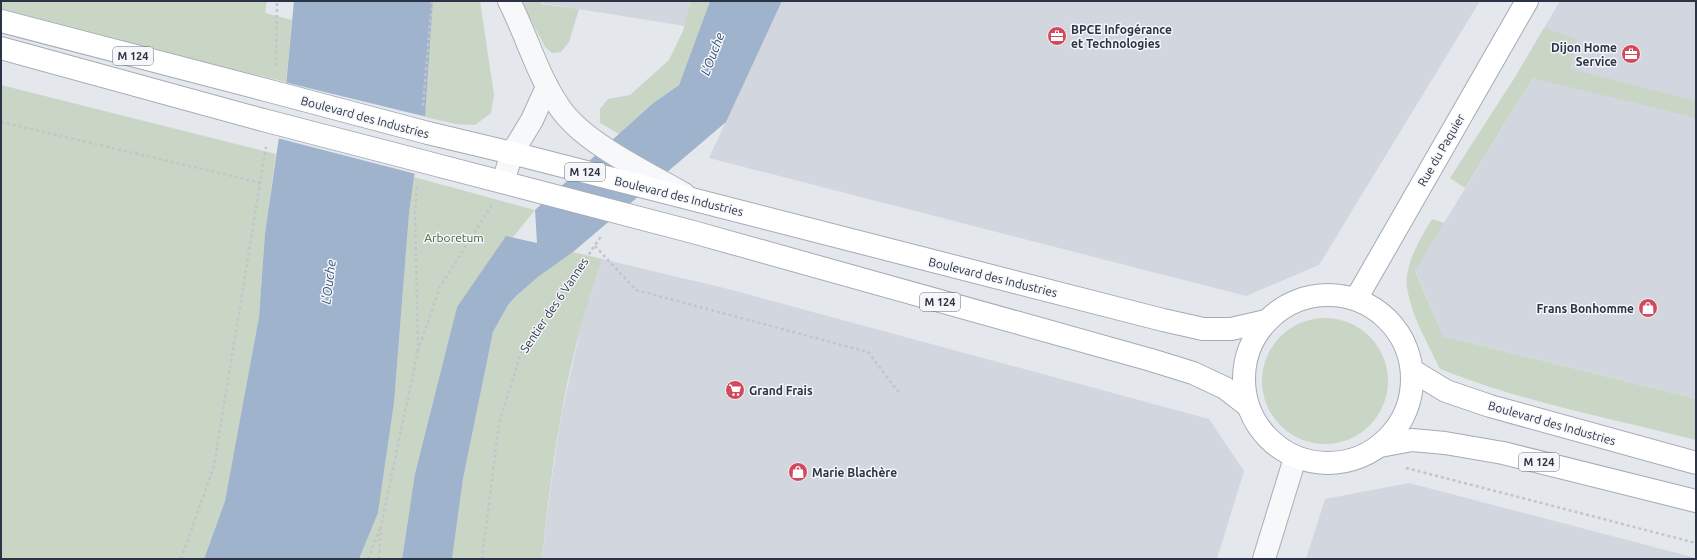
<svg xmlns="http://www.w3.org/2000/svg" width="1697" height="560" font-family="Ubuntu,sans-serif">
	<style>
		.built { fill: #d2d6de }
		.green { fill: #c9d6c5 }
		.water { fill: #9fb4cc }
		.pier { fill: #e4e7ec }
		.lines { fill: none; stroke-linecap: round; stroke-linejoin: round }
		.minor-casing { stroke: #a9aeb7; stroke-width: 24 }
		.major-casing { stroke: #a3abb8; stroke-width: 24 }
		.path { stroke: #c2c5cb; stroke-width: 2.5; stroke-dasharray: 3 3; stroke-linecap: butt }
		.minor { stroke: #f7f8fa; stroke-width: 22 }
		.major { stroke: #fff; stroke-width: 22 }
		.major-bridge-casing { stroke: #a3abb8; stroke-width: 24; stroke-linecap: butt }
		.major-bridge { stroke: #fff; stroke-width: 22 }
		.labels { text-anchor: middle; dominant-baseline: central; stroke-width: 3; stroke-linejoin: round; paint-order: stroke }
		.shield { fill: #f4f6f9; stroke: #676e7b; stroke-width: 1 }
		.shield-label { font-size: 11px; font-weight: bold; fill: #2b3445 }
		.poi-label { font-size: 12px; font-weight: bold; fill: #2b3445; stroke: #f4f6f9; text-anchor: start }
		.street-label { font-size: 12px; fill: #2b3445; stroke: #f4f6f9 }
		.park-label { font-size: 12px; fill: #3f6138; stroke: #f4f6f9 }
		.water-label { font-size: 13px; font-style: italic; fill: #34527a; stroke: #f4f6f9 }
	</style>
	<rect width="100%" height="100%" fill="#e4e7ec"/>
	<g class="built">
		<polygon points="539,1 691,1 685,26 541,3"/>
		<polygon points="782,1 1480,1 1319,265 1246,296 709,158"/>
		<polygon points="1560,1 1696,1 1696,399 1443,336 1415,270 1533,78 1517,74"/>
		<polygon points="602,259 728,289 1209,419 1244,471 1217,559 542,559 552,477 561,417 581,326"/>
		<polygon points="1409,483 1696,558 1696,559 1306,559 1325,499"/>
	</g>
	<g class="green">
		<polygon points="1,1 267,1 265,13 292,20 286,82 237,70 225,69 1,10"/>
		<polygon points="433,1 480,1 494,95 491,113 475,125 456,124 425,117"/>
		<polygon points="521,1 541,1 541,4 579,9 569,42 561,52 552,53 545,47"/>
		<polygon points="691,1 710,1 679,85 652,104 619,134 600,123 600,109 608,99 630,95 669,60 683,31"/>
		<polygon points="1544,28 1577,39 1570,69 1696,101 1696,118 1533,78 1465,188 1450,178 1517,74"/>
		<polygon points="1,85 276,154 265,233 259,317 247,385 225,501 204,559 1,559"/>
		<polygon points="414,177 535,210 457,307 409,512 402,559 359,559 378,513 394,403 409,214"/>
		<path d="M1432 219 1444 223 1415 271 1443 336 1696 399V440C1611 418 1522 402 1440 369 1428 343 1411 316 1407 287 1404 265 1421 237 1432 219Z"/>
		<path d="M573 252 602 259C595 281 588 303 581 326 560 402 550 481 542 559H452L463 479 493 332 508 305 516 296 538 277Z"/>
		<circle cx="1325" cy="381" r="63"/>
	</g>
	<g class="water">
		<polygon points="294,1 433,1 424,132 414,177 409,214 394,403 378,513 359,559 204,559 225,501 259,317 265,233 285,96"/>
		<polygon points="710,1 782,1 726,122 573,252 538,277 516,296 508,305 493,332 463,479 452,559 402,559 415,474 457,307 506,236 537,243 535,210 652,104 679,85"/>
	</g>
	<polygon class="pier" points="284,82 427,117 426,133 416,174 277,138"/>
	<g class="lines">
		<g class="minor-casing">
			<g id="minor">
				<path d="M509 1C527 36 537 75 560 108 584 143 646 172 684 194"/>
				<polyline points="503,182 512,153 532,120 547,87"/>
				<polyline points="1264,559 1295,458"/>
			</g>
		</g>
		<g class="major-casing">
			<g id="major">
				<polyline points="1,21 266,90"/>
				<polyline points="1,48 263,120"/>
				<polyline points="428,133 512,153 1163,320 1203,329 1231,329 1266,321"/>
				<polyline points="425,162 693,232 1151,360 1193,373 1225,388 1247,405"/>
				<circle cx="1328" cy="379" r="84"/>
				<polyline points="1356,299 1527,1"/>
				<polyline points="1413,371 1446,391 1490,406 1696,463"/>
				<polyline points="1380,446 1412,440 1445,443 1503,453 1696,501"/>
			</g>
		</g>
		<g class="path">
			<polyline points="276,66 277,1"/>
			<polyline points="423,106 432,1"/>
			<polyline points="1,122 262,183"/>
			<polyline points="417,187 415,212 418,350 440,287 492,205"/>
			<polyline points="595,246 636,290 868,352 900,394"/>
			<polyline points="1406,468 1696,543"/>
			<polyline points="181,559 214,466 266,147"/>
			<polyline points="368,559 380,529"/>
			<polyline points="379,559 381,526 418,350"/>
			<polyline points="482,559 499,423 521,353 602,235"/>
		</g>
		<use href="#minor" class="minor"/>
		<use href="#major" class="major"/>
		<g class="major-bridge-casing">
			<g id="major-bridge">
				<polyline points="266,90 428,133"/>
				<polyline points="263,120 425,162"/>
			</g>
		</g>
		<use href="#major-bridge" class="major-bridge"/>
	</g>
	<defs>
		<g id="office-disc" transform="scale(1)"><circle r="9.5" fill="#d1495b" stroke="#f4f6f9"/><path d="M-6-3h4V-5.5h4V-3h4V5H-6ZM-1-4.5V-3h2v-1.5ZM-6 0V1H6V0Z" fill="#fff"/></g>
		<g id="shop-disc" transform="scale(1)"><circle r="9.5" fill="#d1495b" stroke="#f4f6f9"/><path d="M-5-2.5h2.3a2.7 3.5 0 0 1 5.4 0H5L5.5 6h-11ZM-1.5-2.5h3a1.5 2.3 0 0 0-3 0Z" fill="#fff"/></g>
		<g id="supermarket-disc" transform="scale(1)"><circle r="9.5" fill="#d1495b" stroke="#f4f6f9"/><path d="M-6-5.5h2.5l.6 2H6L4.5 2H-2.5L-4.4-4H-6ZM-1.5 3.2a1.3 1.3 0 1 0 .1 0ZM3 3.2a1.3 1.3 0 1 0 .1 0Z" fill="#fff"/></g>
	</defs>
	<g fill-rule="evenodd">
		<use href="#office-disc" x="1057" y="36"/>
		<use href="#office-disc" x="1631" y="54"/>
		<use href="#shop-disc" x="1648" y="308"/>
		<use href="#supermarket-disc" x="735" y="390"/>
		<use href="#shop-disc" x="798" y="472"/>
	</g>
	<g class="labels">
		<g class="shield">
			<rect x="113" y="47" width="40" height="18" rx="3"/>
			<rect x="565" y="163" width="40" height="18" rx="3"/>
			<rect x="920" y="293" width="40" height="18" rx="3"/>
			<rect x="1519" y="453" width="40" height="18" rx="3"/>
		</g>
		<g class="shield-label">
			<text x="133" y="56">M 124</text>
			<text x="585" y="172">M 124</text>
			<text x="940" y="302">M 124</text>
			<text x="1539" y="462">M 124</text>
		</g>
		<g class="poi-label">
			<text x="1071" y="29">BPCE Infogérance<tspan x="1071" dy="14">et Technologies</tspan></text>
			<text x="1617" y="47" text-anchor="end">Dijon Home<tspan x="1617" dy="14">Service</tspan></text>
			<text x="1634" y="308" text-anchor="end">Frans Bonhomme</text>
			<text x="749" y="390">Grand Frais</text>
			<text x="812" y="472">Marie Blachère</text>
		</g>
		<g class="street-label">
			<text transform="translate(365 117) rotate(15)">Boulevard des Industries</text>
			<text transform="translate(1441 150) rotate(-60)">Rue du Paquier</text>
			<text transform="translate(679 196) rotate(14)">Boulevard des Industries</text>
			<text transform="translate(993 277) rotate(14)">Boulevard des Industries</text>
			<text transform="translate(554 305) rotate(-56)">Sentier des 6 Vannes</text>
			<text transform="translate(1552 423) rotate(16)">Boulevard des Industries</text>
		</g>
		<g class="park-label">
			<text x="454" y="237">Arboretum</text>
		</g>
		<g class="water-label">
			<text transform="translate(712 54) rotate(-69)">L'Ouche</text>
			<text transform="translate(328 282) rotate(-83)">L'Ouche</text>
		</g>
	</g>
	<rect width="1697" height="560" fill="none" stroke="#2b3445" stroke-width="4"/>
</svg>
